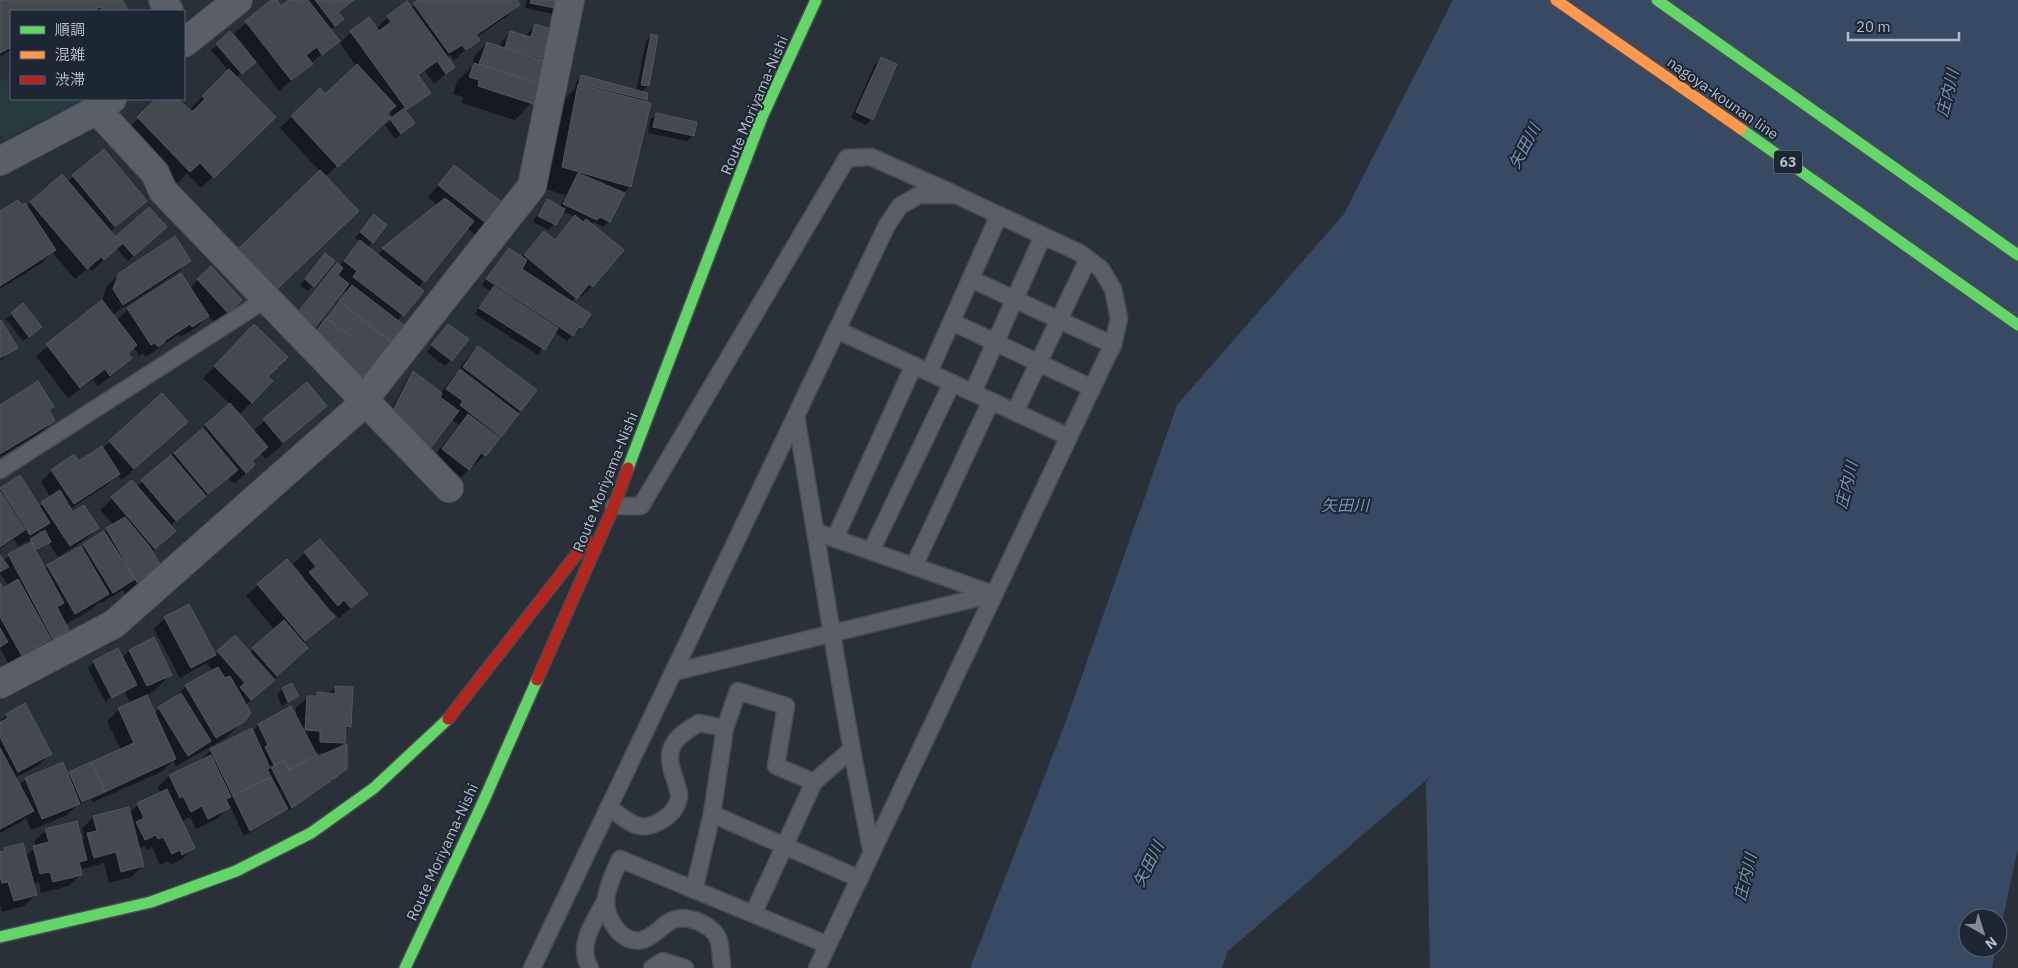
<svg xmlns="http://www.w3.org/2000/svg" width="2018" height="968" font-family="'IBM Plex Sans','Noto Sans JP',sans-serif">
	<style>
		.green { fill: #273a3e }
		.water { fill: #384963 }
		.shadow { fill: #0007; fill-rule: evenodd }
		.building { fill: #444950; stroke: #52575f }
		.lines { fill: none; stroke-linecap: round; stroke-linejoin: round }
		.lane-casing { stroke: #484c53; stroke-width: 19 }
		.street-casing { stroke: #484c53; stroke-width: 30 }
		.fast-casing { stroke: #484c53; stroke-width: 14 }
		.slow-casing { stroke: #484c53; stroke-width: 14 }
		.jam-casing { stroke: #484c53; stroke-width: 14 }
		.lane { stroke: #5a5e66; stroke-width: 16 }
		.street { stroke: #5a5e66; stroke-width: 28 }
		.fast { stroke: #63d668; stroke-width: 11 }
		.slow { stroke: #ff974d; stroke-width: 11 }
		.jam { stroke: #b3261e; stroke-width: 11 }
		.labels { text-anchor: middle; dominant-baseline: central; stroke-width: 4; stroke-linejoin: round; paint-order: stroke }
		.shield { fill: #1d2633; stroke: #878f9c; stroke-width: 1 }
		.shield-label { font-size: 14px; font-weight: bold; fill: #b4bcc9 }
		.street-label { font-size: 15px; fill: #b4bcc9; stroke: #1d2633 }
		.water-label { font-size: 16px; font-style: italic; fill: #7c92b1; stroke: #1d2633 }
	</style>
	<rect width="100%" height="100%" fill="#2a3038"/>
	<polygon class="green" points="11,75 11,99 86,99 4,139 0,134 0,82"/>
	<polygon class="water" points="1453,0 2018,0 2018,848 1998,941 1998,918 1968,918 1968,948 1996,948 1992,968 1430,968 1426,783 1431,776 1228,951 1222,968 970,968 1066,721 1177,405 1344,214"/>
	<g class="shadow">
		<polygon points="0,0 121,0 128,11 11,11 11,50 0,57"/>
		<polygon points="273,0 275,0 281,8 291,0 353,0 337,13 337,24 330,30 338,40 279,91 256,61 236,78 274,117 201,188 187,173 178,183 126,130 158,99 176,99 192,114 194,112 191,108 229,71 211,50 217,45 248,54 250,53 234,33"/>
		<polygon points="420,0 515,0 518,5 507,16 477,37 478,39 454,60 450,55 446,58 454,67 434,84 425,71 418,76 429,93 406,112 408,128 395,139 385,125 393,118 389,111 377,129 325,177 280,128 320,90 325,95 356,66 340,43 351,32 376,29 388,17 411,8"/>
		<polygon points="527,0 560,0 553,14 525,8"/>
		<polygon points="535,26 541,57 539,60 541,83 537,88 531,103 515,120 462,103 463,97 453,94 457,81 472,67 475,55 487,43 498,47 510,32 524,37"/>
		<polygon points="651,35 648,86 641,92 647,94 644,102 630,187 622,194 609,221 603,227 594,222 591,225 592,286 581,297 578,295 571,302 581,328 567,341 554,332 538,355 475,314 491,291 482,285 504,255 521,257 544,232 554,241 575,217 563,211 549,230 533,222 542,206 547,200 560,207 566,195 542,188 557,106 575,89 576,82 582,76 636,91 646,41"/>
		<polygon points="881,58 872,119 866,125 851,118 875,64"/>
		<polygon points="656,114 695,123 693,136 687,141 648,133 650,120"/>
		<polygon points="104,151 145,201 110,232 115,238 149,208 160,232 128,261 116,248 92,271 89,267 75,279 52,252 43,262 0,289 0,212 21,207 26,207 62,176 67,182"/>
		<polygon points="454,167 486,223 475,234 467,228 418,288 422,291 397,321 408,329 359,390 304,345 322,322 324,323 346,292 343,289 304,336 288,324 326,276 339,266 360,242 355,238 374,216 372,242 367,248 377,255 438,205 428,197"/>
		<polygon points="325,254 313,286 308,291 300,285"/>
		<polygon points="189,261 178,272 112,315 116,321 128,309 190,288 198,280 229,312 216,324 208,316 196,328 180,337 179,334 146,357 143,353 139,356 134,347 127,354 130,358 119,370 98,386 93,380 68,398 36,356 102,301 107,286 119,274"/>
		<polygon points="12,314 35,332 23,341 6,319"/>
		<polygon points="0,323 16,347 0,361"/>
		<path d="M254 326 267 377 272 382 239 415 253 431 307 384 326 406 266 459 260 453 251 461 254 465 234 484 228 477 170 526 174 531 152 552 160 566 126 595 123 590 101 603 100 601 91 610 65 625 68 630 57 642 10 667 0 648V586L2 590 8 586 0 573V557L3 561 33 538 18 546 14 539 0 549V489L39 507 51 498 41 482 52 470 78 462 103 448 162 395 175 433 122 480 117 475 107 485 70 509 73 514 97 528 86 539 58 557 49 543 36 552 45 569 81 548 114 525 100 510 112 498 132 481 136 487 230 404 203 378ZM41 530 43 533 34 537Z"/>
		<polygon points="443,331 467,340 445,366 427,352"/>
		<polygon points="478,348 520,410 485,455 451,486 426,466 459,425 451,419 427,451 388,416 408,378 413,373 440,394 467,359"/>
		<polygon points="0,406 54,420 42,432 0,457"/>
		<path d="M319 540 354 605 339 618 332 611 330 613 333 616 303 644 301 654 245 706 243 721 226 738 176 766 173 760 163 771 93 802 92 799 75 807 67 815 31 830 26 818 21 822 0 833V721L7 715 50 754 39 765 15 778 19 785 26 779 67 775 121 750 107 721 119 709 131 704 125 693 106 703 88 668 94 662 122 658 129 651 153 639 170 675 154 691 146 695 154 713 172 700 186 686 213 671 206 663 180 678 154 629 165 618 215 655 235 636 249 653 275 630 246 596 258 585 303 580 305 578 293 564ZM125 690V693L107 702 106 700Z"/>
		<polygon points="292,685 297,696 282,706 277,695 282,689"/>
		<path d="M335 687 349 726 345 731 344 743 337 750 346 769 324 787 286 812 285 811 244 836 230 806 217 819 196 829 190 817 181 822 194 848 182 859 170 865 168 861 160 865 152 847 146 850 145 846 138 849 143 866 131 877 109 883 104 863 82 869 81 864 79 866 81 874 69 886 41 893 39 882 33 884 36 895 24 906 2 912 0 905V854L5 849 26 856 36 847 34 841 46 830 81 841 84 838 82 829 93 817 129 813 138 805 161 794 158 787 169 776 199 761 211 750 252 731 258 725 291 708 296 717V708L308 697H314L317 694 328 695ZM315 753 327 754 318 759Z"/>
	</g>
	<g class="building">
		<polygon points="0,0 122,0 129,11 103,11 100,7 93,11 11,11 11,47 0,53"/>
		<polygon points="271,0 277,0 281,6 289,0 308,0 340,41 322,55 317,47 306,55 313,64 291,80 245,21"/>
		<polygon points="315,0 354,0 338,12 344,19 335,26"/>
		<polygon points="418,0 517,0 520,5 476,35 480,40 466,50 462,45 449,53 413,3"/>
		<polygon points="531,0 561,0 560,9 530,3"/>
		<polygon points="407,1 455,67 446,74 437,61 418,75 431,93 407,110 350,31 369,17 379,31 391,22 387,16"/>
		<polygon points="535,24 551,29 542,58 505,47 510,31 531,37"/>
		<polygon points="230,31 256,62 242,74 216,44"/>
		<polygon points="651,34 658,36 649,86 641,85"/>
		<polygon points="487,42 549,62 542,84 479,64"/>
		<polygon points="881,57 897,64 873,120 856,112"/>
		<polygon points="474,63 539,84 533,104 478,86 479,80 469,77"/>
		<polygon points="357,64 396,106 387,114 391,117 338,167 291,116 320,88 325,94"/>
		<polygon points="229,69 276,117 214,178 200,163 190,172 137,117 156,99 178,99 192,112 205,99 202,96"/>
		<polygon points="581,75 648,93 647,100 579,83"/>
		<polygon points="578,84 651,103 631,187 562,167"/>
		<polygon points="404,108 415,123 401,134 390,119"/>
		<polygon points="656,113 697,122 694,136 653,127"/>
		<polygon points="104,149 147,201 115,227 72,175"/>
		<polygon points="454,165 503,203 487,224 438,185"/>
		<polygon points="320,170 359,211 276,290 237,250"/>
		<polygon points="578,173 625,193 610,222 600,217 597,220 563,204"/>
		<polygon points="62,174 122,244 104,260 101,257 87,269 30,202"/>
		<polygon points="445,198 474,221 425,282 382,248"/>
		<polygon points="547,199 565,209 556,225 538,216"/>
		<polygon points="18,200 22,205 25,203 56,250 0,286 0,211"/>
		<polygon points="149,207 167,227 134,256 116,236"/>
		<polygon points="374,214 387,225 373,243 360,232"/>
		<polygon points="575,215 583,222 586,219 624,250 593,287 589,284 577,299 524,255 544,231 555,240"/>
		<polygon points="175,236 191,261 123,305 113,289 119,273"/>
		<polygon points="360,240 424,291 404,316 353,277 357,271 344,261"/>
		<polygon points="509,248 527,260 522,269 591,314 582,328 579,327 573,336 486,279"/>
		<polygon points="325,253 335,261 314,287 305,279"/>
		<polygon points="337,263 343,268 338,275 349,284 316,326 298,312"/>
		<polygon points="211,266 242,300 228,313 197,279"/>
		<polygon points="181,273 209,316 192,327 190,324 164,341 165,342 158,347 155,343 151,345 127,308"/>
		<polygon points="352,285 409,329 397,346 339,301"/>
		<polygon points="494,286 558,328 545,350 479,308"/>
		<polygon points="102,300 137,345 128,353 132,358 110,376 105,369 80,388 46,344"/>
		<polygon points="339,302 396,346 384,362 327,318"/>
		<polygon points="23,303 42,327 29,337 11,313"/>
		<polygon points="326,318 383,363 371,379 362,377 315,333"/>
		<polygon points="1,320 18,348 0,358 0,321"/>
		<polygon points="254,324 288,357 268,377 273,381 252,403 214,366"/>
		<polygon points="448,324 469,339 452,361 431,345"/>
		<polygon points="478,346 537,390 521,411 463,367"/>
		<polygon points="460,369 519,414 501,437 460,405 463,401 446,389"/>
		<polygon points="413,371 442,393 440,397 459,411 428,451 398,422 401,417 393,410"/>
		<polygon points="38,381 54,407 49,410 55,421 0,454 0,405"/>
		<polygon points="307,382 327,406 283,443 263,419"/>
		<polygon points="162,393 188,422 134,469 109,441"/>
		<polygon points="230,403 268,447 252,461 255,465 246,473 205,425"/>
		<polygon points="468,414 500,438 486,456 481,453 469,470 442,449"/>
		<polygon points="203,428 238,470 208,494 174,453"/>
		<polygon points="102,446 120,474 74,504 51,470 74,454 79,461"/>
		<polygon points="171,455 206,496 176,521 141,480"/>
		<polygon points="20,475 50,523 30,535 0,488"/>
		<polygon points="132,480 176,531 155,549 111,497"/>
		<polygon points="60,490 73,512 84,505 99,528 70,546 41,502"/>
		<polygon points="0,491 25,530 0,547"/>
		<polygon points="125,517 150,547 161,566 147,574 149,578 138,584 106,528"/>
		<polygon points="45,530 51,542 36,550 30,539"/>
		<polygon points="104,531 135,579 113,593 83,544"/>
		<polygon points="320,539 368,594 351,608 344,600 338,606 309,572 316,567 304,552"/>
		<polygon points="31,542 64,603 57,607 69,630 53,639 8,554"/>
		<polygon points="81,546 109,594 75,614 47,565"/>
		<polygon points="0,555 9,567 0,572"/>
		<polygon points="287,559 335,617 305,641 257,584"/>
		<polygon points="18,579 51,639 22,656 0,617 0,583 3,588"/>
		<polygon points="189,604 216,655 191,668 164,617"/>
		<polygon points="284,620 308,648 277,676 252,648"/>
		<polygon points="0,628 8,642 0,647"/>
		<polygon points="235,635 275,680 251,700 240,687 245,683 217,651"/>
		<polygon points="154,637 172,675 147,686 129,650"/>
		<polygon points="118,648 137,685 112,698 93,661"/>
		<polygon points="218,667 225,678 230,676 251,713 244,722 216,738 185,685"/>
		<polygon points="292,683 299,696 288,702 282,688"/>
		<polygon points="335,686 353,687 351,727 346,726 345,743 320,742 320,731 305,730 307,696 317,696 317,692 335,694"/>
		<polygon points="181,693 211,741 188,756 158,707"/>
		<polygon points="147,695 176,759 105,792 91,762 134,743 118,708"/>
		<polygon points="25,703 52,754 18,772 0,737 0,722 8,718 6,714"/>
		<polygon points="291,706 317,755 289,770 284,760 274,765 265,747 268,745 258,724"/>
		<polygon points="252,728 270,768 267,769 271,777 233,796 210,749"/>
		<polygon points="347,744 347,769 332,780 319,756"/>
		<polygon points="0,748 34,811 0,829"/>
		<polygon points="211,755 231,797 226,799 230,808 208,819 202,806 191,812 183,796 180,798 169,775"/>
		<polygon points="317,755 331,781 292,808 271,767 284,760 289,770"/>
		<polygon points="63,762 80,804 42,819 25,778"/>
		<polygon points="91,762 105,792 82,802 69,772"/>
		<polygon points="271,777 288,809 250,831 233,796"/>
		<polygon points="167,789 195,848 182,855 180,850 172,854 163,837 158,839 156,835 145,840 136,822 144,818 137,803"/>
		<polygon points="129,807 144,866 121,872 116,852 94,858 87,833 97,831 93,816"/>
		<polygon points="77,821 87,860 79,862 82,875 53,882 50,872 40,874 33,846 49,842 45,829"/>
		<polygon points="23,843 37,895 14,901 8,882 2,883 0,877 0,852 5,851 4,848"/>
	</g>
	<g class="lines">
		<g class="lane-casing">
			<g id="lane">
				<polyline points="971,279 1113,345"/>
				<polyline points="952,322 1092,388"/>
				<polyline points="837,330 1069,437"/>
				<polyline points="929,372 999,215"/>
				<polyline points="973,392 1043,236"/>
				<polyline points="1015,412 1088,259"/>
				<path d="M796 416C821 562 842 708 872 853"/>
				<polyline points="0,470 266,299"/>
				<polyline points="614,506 641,506 847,158 871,157 952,193"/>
				<polyline points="835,538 914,365"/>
				<polyline points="871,551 952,383"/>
				<polyline points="914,566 991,401"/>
				<polyline points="674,672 993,594 816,532"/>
				<path d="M609 808C618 813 629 824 639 826 655 829 680 812 679 794 677 782 669 768 670 756 670 740 687 730 699 723L725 728"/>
				<polyline points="712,814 860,879"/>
				<polyline points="694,890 712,814 725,728 738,691 786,706 776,766 814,782"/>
				<polyline points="753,914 814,782 851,750"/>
				<polyline points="532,968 887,225 900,206 919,195 956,195 1080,253 1101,269 1113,289 1119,318 1113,345 1103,365 817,968"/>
				<path d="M590 968C576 945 595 920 606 900"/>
				<polyline points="652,968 663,961 685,968"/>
				<path d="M722 968C721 960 721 949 719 941 714 925 687 913 671 921 661 926 654 937 642 940 621 945 605 917 606 899 607 886 615 871 620 859L828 945"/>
			</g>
		</g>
		<g class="street-casing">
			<g id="street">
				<polyline points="163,0 169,11"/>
				<polyline points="184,43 238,0"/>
				<polyline points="97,110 155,173 163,191 449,488"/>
				<polyline points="0,161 97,110 112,99"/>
				<polyline points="0,684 114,624 355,411 532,186 570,0"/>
			</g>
		</g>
		<g class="fast-casing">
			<g id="fast">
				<polyline points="1657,0 2018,255"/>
				<polyline points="1741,129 2018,325"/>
				<polyline points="628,468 762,117 816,0"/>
				<polyline points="0,937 151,902 236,871 311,833 374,788 448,719"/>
				<polyline points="405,968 484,800 537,680"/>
			</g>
		</g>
		<g class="slow-casing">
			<polyline id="slow" points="1556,0 1741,129"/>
		</g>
		<g class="jam-casing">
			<g id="jam">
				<polyline points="537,680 614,506 628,468"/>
				<polyline points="448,719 587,541"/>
			</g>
		</g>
		<use href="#lane" class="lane"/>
		<use href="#street" class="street"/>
		<use href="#fast" class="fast"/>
		<use href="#slow" class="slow"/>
		<use href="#jam" class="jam"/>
	</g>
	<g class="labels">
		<rect class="shield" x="1774" y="150.5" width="28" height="23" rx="4"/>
		<g class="shield-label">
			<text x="1788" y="162">63</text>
		</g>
		<g class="street-label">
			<text transform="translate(1723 98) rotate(35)">nagoya-kounan line</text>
			<text transform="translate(754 105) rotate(-67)">Route Moriyama-Nishi</text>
			<text transform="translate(605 482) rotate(-68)">Route Moriyama-Nishi</text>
			<text transform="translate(442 852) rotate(-65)">Route Moriyama-Nishi</text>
		</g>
		<g class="water-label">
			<text transform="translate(1947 93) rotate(-76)">庄内川</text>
			<text transform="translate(1524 146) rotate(-62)">矢田川</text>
			<text transform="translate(1846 485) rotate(-76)">庄内川</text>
			<text x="1345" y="505">矢田川</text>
			<text transform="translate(1148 864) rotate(-64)">矢田川</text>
			<text transform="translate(1745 877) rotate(-76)">庄内川</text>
		</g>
	</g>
	<rect x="10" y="10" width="175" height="90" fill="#1d2633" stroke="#59626f"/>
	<rect x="20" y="26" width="25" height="8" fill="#63d668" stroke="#59626f"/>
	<text x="55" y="35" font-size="15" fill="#b4bcc9">順調</text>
	<rect x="20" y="51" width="25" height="8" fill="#ff974d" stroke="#59626f"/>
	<text x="55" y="60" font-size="15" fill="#b4bcc9">混雑</text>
	<rect x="20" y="76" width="25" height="8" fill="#b3261e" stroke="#59626f"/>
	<text x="55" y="85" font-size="15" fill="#b4bcc9">渋滞</text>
	<g transform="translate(1983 933) rotate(141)"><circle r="24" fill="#1d2633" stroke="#59626f"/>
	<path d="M0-4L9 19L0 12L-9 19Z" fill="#848b96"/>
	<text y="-8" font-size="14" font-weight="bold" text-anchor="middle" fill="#b4bcc9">N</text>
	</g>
	<path d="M1848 32v8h111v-8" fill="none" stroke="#b4bcc9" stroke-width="2.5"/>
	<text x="1856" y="32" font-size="15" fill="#b4bcc9" stroke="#1d2633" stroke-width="4" paint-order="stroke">20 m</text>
</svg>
